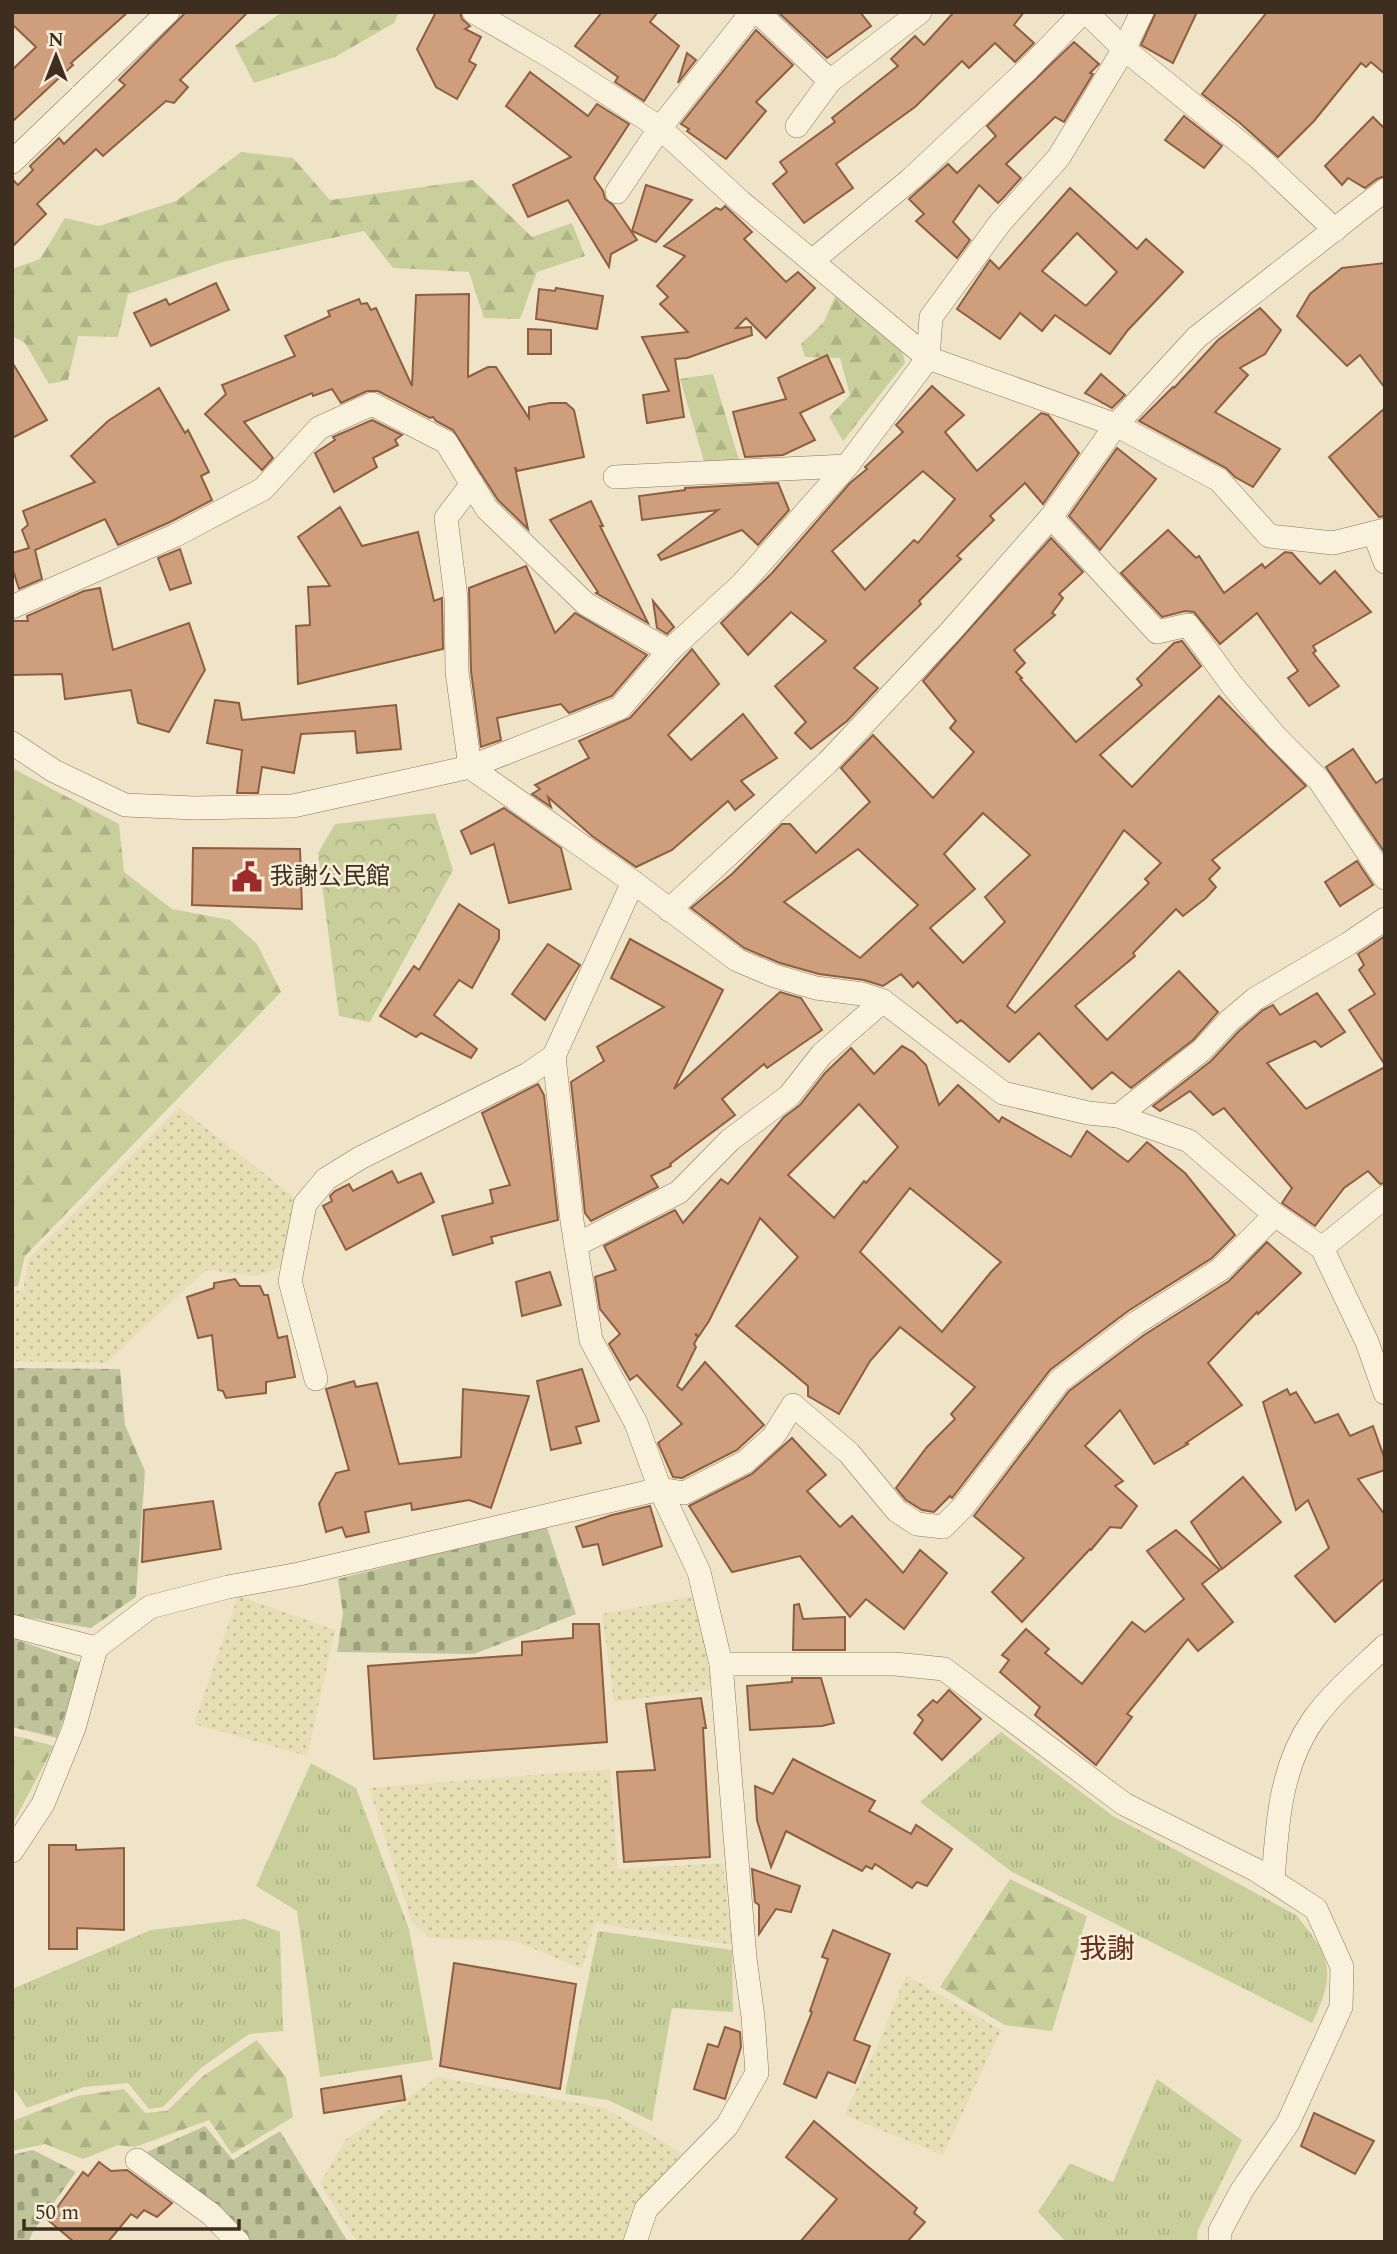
<svg xmlns="http://www.w3.org/2000/svg" width="1397" height="2254" font-family="Spectral,'Noto Sans JP',serif">
	<style>
		.farmland { fill: url(#farmland-dots) }
		.grass { fill: url(#grass-tufts) }
		.forest { fill: url(#forest-firs) }
		.cemetery { fill: url(#cemetery-stones) }
		.park { fill: url(#park-crowns) }
		.building { fill: #cf9f7d; stroke: #8d5f41; stroke-width: 2; fill-rule: evenodd }
		.lines { fill: none; stroke-linecap: round; stroke-linejoin: round }
		.minor-casing { stroke: #8d765c; stroke-width: 24 }
		.minor { stroke: #faf1dc; stroke-width: 23 }
		.labels { text-anchor: middle; dominant-baseline: central; stroke-width: 5; stroke-linejoin: round; paint-order: stroke }
		.poi-label { font-size: 24px; fill: #3d2e20; stroke: #f7eed8; text-anchor: start }
		.quarter-label { font-size: 28px; fill: #6b2e1e; stroke: #f7eed8 }
	</style>
	<defs>
		<pattern id="farmland-dots" width="8" height="8" patternUnits="userSpaceOnUse" patternTransform="scale(1.75)"><rect width="8" height="8" fill="#e6deb5"/><path d="M2 2h.1M6 6h.1" fill="none" stroke="#c6bf9b" stroke-width="1.8" stroke-linecap="round"/></pattern>
		<pattern id="grass-tufts" width="24" height="20" patternUnits="userSpaceOnUse" patternTransform="scale(1.75)"><rect width="24" height="20" fill="#c9cf9b"/><path d="M3 7l-1-3M5 7V3M7 7l1-3M15 17l-1-3M17 17v-4M19 17l1-3" fill="none" stroke="#aeb285"/></pattern>
		<pattern id="forest-firs" width="22" height="20" patternUnits="userSpaceOnUse" patternTransform="scale(1.75)"><rect width="22" height="20" fill="#c9cf9b"/><path d="M5 1l3.5 6h-7zM16 11l3.5 6h-7z" fill="#aeb285"/></pattern>
		<pattern id="cemetery-stones" width="16" height="16" patternUnits="userSpaceOnUse" patternTransform="scale(1.75)"><rect width="16" height="16" fill="#bfc49a"/><path d="M2 7V4a2 2 0 0 1 4 0v3zM10 15v-3a2 2 0 0 1 4 0v3z" fill="#9ca07d"/></pattern>
		<pattern id="park-crowns" width="20" height="18" patternUnits="userSpaceOnUse" patternTransform="scale(1.75)"><rect width="20" height="18" fill="#c9cf9b"/><path d="M2 6a3 3 0 1 1 6 0M12 15a3 3 0 1 1 6 0" fill="none" stroke="#aeb285"/></pattern>
	</defs>
	<rect width="100%" height="100%" fill="#f0e4c8"/>
	<g class="farmland">
		<polygon points="179,1107 299,1201 286,1265 257,1276 206,1270 106,1363 12,1361 12,1292 23,1290 29,1258"/>
		<polygon points="238,1596 335,1630 307,1756 194,1724"/>
		<polygon points="696,1596 708,1639 713,1689 614,1702 602,1614"/>
		<polygon points="610,1769 618,1869 723,1863 732,1945 595,1923 582,1969 515,1941 430,1938 412,1923 369,1788"/>
		<polygon points="906,1975 1001,2030 943,2155 844,2115 879,2043"/>
		<polygon points="438,2077 605,2108 682,2153 645,2196 630,2242 357,2242 320,2184 345,2140"/>
	</g>
	<g class="grass">
		<path d="M1001 1732 1113 1816 1296 1915C1331 1957 1337 1972 1312 2023L1012 1872 920 1802Z"/>
		<polygon points="311,1763 356,1788 409,1929 433,2060 320,2077 297,1911 256,1886"/>
		<polygon points="245,1919 280,1932 283,2031 249,2034 201,2068 163,2107 149,2109 128,2083 84,2087 27,2108 12,2086 12,1989 151,1930"/>
		<polygon points="598,1931 732,1950 733,2012 672,2008 652,2121 608,2100 565,2094"/>
		<polygon points="1157,2079 1242,2140 1198,2230 1197,2242 1066,2242 1038,2212 1070,2163 1113,2182"/>
	</g>
	<g class="forest">
		<polygon points="282,12 399,12 394,23 335,57 254,83 235,46"/>
		<polygon points="241,152 293,158 330,200 473,180 532,237 572,223 585,256 537,272 520,319 484,318 469,272 393,268 364,231 223,262 128,294 118,337 78,336 68,380 49,384 25,343 12,336 12,269 40,259 65,218 99,226 176,201"/>
		<polygon points="836,294 902,350 905,363 843,441 829,417 850,395 840,358 805,357 801,344 824,322"/>
		<polygon points="713,374 740,463 706,468 680,379"/>
		<polygon points="12,768 119,824 124,872 172,909 230,920 257,944 281,992 25,1256 18,1286 12,1287"/>
		<polygon points="12,1735 54,1746 12,1825"/>
		<polygon points="1010,1879 1087,1916 1052,2031 1005,2025 940,1987"/>
		<polygon points="257,2040 286,2077 293,2117 232,2154 209,2120 135,2147 118,2145 83,2159 45,2144 12,2151 12,2121 77,2096 124,2089 145,2113 167,2111 203,2076"/>
	</g>
	<g class="cemetery">
		<polygon points="12,1368 120,1369 125,1425 145,1471 136,1597 91,1628 12,1615"/>
		<polygon points="546,1525 576,1614 474,1654 337,1652 343,1613 338,1579"/>
		<polygon points="12,1638 82,1663 57,1738 12,1727"/>
		<polygon points="205,2126 233,2160 280,2131 348,2242 250,2242 195,2189 147,2152"/>
		<polygon points="33,2150 76,2172 32,2233 29,2242 12,2242 12,2155"/>
	</g>
	<polygon class="park" points="435,813 453,870 370,1022 339,1016 318,853 335,824"/>
	<g class="building">
		<polygon points="12,12 128,12 71,63 73,65 12,122 12,70 36,47 12,24"/>
		<polygon points="186,12 248,12 180,80 188,87 174,103 166,101 103,156 96,149 37,204 46,214 12,247 12,179 18,185 33,170 30,166 59,138 64,144 125,85 119,80"/>
		<polygon points="436,12 460,12 462,19 470,26 465,29 481,37 469,61 476,65 457,99 436,87 417,49"/>
		<polygon points="602,12 658,12 650,22 679,46 644,101 615,82 618,77 575,46"/>
		<polygon points="778,12 860,12 871,26 827,58"/>
		<polygon points="954,12 1024,12 1014,25 1034,43 1015,62 995,43 969,68 962,61 915,107 836,164 853,188 804,223 773,184 787,172 780,162 835,122 832,118 898,66 891,59 915,36 924,45"/>
		<polygon points="1156,12 1197,12 1173,63 1141,45"/>
		<polygon points="1267,12 1385,12 1385,74 1371,62 1366,67 1361,63 1314,121 1278,157 1240,123 1202,94"/>
		<polygon points="756,30 793,65 756,102 766,111 726,159 687,131 689,129 681,124"/>
		<polygon points="1074,42 1099,64 1090,73 1093,74 1064,122 1055,117 1006,164 1021,178 1003,198 998,203 979,185 953,222 970,240 957,258 916,221 924,214 909,199 948,164 957,173 996,136 987,126"/>
		<polygon points="687,53 696,60 678,83"/>
		<polygon points="530,72 588,116 597,104 629,124 594,178 603,191 605,199 613,205 637,240 611,254 609,267 568,200 528,217 513,185 571,157 506,106"/>
		<polygon points="1184,116 1222,146 1204,168 1165,140"/>
		<polygon points="1373,117 1385,129 1385,176 1377,179 1365,188 1348,178 1342,185 1325,166"/>
		<polygon points="646,185 692,200 656,242 632,231"/>
		<path d="M1070 188 1137 249 1146 239 1183 272 1128 330 1110 354 1055 315 1042 331 1020 313 1000 339 957 309 990 260 999 269ZM1077 233 1117 272 1086 306 1042 271Z"/>
		<polygon points="725,206 752,232 744,239 786,282 798,272 815,288 766,338 746,318 736,328 751,327 752,335 687,358 675,359 684,417 647,423 643,395 669,391 642,337 688,332 660,304 668,297 657,286 685,256 664,246 716,208 721,210"/>
		<polygon points="1385,263 1385,388 1360,355 1347,366 1297,316 1310,294 1342,268"/>
		<polygon points="216,283 229,310 151,346 134,313 166,299 169,305"/>
		<polygon points="556,288 603,296 597,329 536,319 539,289 555,291"/>
		<polygon points="469,294 468,377 488,367 496,367 529,418 529,407 550,403 566,403 574,410 584,457 517,471 515,467 528,529 498,500 453,430 436,421 433,417 430,418 378,391 367,391 341,403 332,389 313,396 312,393 244,422 273,458 262,470 205,414 226,394 222,385 295,356 285,336 330,316 328,311 359,299 361,304 367,303 371,310 376,308 412,386 416,295"/>
		<polygon points="1260,308 1281,330 1265,354 1240,368 1248,375 1215,412 1280,449 1253,487 1235,477 1226,468 1139,421 1173,387 1174,388 1218,340"/>
		<polygon points="528,329 551,330 551,354 528,354"/>
		<polygon points="827,355 844,392 800,413 815,440 783,455 745,457 733,412 786,399 778,378"/>
		<polygon points="12,362 47,420 12,438"/>
		<polygon points="1101,374 1125,395 1112,408 1085,393"/>
		<path d="M932 386 964 415 945 432 977 471 1041 413 1048 415 1079 453 1043 504 1025 483 990 516 994 520 957 556 961 559 919 601 921 604 854 668 878 688 847 721 811 749 795 733 806 722 775 686 826 641 791 612 748 655 721 623 772 573 850 483 867 469 865 467 903 432 896 425ZM923 471 955 499 918 543 914 540 865 590 832 551Z"/>
		<polygon points="159,388 185,433 188,430 209,472 201,476 212,500 170,522 118,545 105,519 35,550 42,579 19,589 12,567 12,553 29,548 22,530 28,525 23,511 95,482 71,456 108,421"/>
		<polygon points="1385,408 1385,516 1379,517 1329,457"/>
		<polygon points="372,420 402,435 395,440 398,445 373,458 377,467 334,492 315,453 335,440 333,437"/>
		<polygon points="1117,448 1156,479 1100,550 1069,516"/>
		<polygon points="778,483 789,510 758,545 742,530 661,560 658,555 718,510 642,520 639,496 685,490 685,488"/>
		<polygon points="591,501 603,526 600,526 648,623 596,593 598,592 550,520"/>
		<polygon points="340,507 362,546 418,532 434,601 442,598 443,649 298,684 296,626 310,625 308,587 330,586 298,537"/>
		<polygon points="1168,530 1196,558 1199,556 1224,593 1262,564 1265,568 1285,552 1292,553 1320,584 1335,571 1371,612 1313,646 1316,651 1313,653 1339,686 1309,706 1288,678 1298,671 1257,613 1220,644 1194,612 1185,611 1162,617 1121,573"/>
		<path d="M1051 538 1083 572 1059 594 1063 598 1052 613 1055 615 1014 650 1025 663 1016 672 1022 678 1020 679 1076 742 1142 685 1137 679 1174 643 1182 641 1201 666 1100 755 1132 787 1219 696 1306 786 1212 860 1220 868 1209 879 1216 887 1206 898 1183 916 1176 909 1133 953 1135 956 1075 1006 1107 1040 1179 971 1218 1012 1193 1040 1131 1088 1112 1072 1092 1089 1039 1033 1009 1062 961 1020 957 1023 918 982 913 987 901 974 883 986 864 980 819 974 780 963 744 948 691 908 732 874 782 824H790L816 853 870 802 841 768 873 735 933 798 974 752 950 728 956 721 923 681ZM983 813 1030 855 985 897 1005 922 963 963 930 928 975 889 944 854ZM1124 830 1161 863 1145 879 1149 883 1015 1013 1007 1006ZM858 849 918 905 860 958 784 902Z"/>
		<polygon points="180,549 191,583 170,590 158,558"/>
		<polygon points="526,566 555,633 575,613 647,655 612,696 569,713 561,704 497,718 501,740 481,747 471,671 469,588"/>
		<polygon points="100,588 113,650 189,623 205,670 169,732 138,723 131,690 65,699 62,674 12,675 12,621 28,621 27,616 84,591"/>
		<polygon points="653,601 674,627 667,634 657,628"/>
		<polygon points="692,649 719,684 668,735 691,760 743,714 777,758 741,781 754,795 735,810 728,801 672,850 636,867 592,836 548,797 551,807 532,794 540,789 535,785 589,758 579,741 630,718"/>
		<polygon points="215,700 239,703 242,720 396,705 401,749 357,753 355,731 301,734 294,773 262,767 258,793 237,793 242,750 207,743"/>
		<polygon points="1353,749 1376,783 1385,777 1385,853 1326,767"/>
		<polygon points="504,808 561,848 571,889 509,903 494,844 471,854 461,831"/>
		<polygon points="193,848 300,849 302,909 192,905"/>
		<polygon points="1357,861 1373,885 1340,906 1325,882"/>
		<polygon points="459,904 499,930 499,939 472,988 459,980 434,1015 477,1049 471,1058 421,1033 416,1037 380,1016 414,966 419,970"/>
		<polygon points="1385,936 1385,1065 1349,1010 1375,994 1359,970 1364,965 1358,954"/>
		<polygon points="630,939 723,990 674,1089 780,992 801,998 822,1030 767,1068 764,1064 722,1099 735,1115 670,1164 671,1166 651,1176 658,1187 591,1221 585,1213 571,1082 604,1061 597,1047 664,1007 611,978"/>
		<polygon points="548,944 580,965 545,1020 512,994"/>
		<polygon points="1317,993 1345,1032 1321,1047 1315,1041 1267,1063 1306,1109 1385,1067 1385,1183 1380,1184 1368,1171 1344,1188 1315,1226 1282,1203 1292,1188 1224,1108 1213,1115 1190,1091 1160,1111 1153,1106 1211,1061 1239,1031 1263,1010 1273,1005 1280,1015"/>
		<path d="M902 1046 913 1052 926 1065 939 1105 958 1085 999 1122 1002 1117 1071 1157 1087 1131 1128 1162 1147 1142 1185 1173 1235 1235 1212 1258 1128 1311 1050 1370 952 1498 950 1496 934 1512 922 1510 906 1500 896 1488 927 1447 955 1419 951 1414 975 1387 900 1327 870 1361 839 1414 808 1396V1386L736 1326 798 1257 760 1218 709 1321 699 1336 695 1334 698 1337 694 1344 696 1347 677 1386 682 1390 705 1362 764 1425 737 1450 682 1478 673 1477 658 1443 682 1424 637 1375 630 1380 609 1344 620 1334 600 1309 595 1277 616 1270 604 1246 675 1210 683 1223 721 1179 728 1184 784 1117 800 1105 825 1073 851 1048 874 1074ZM859 1104 898 1147 866 1183 864 1181 834 1218 788 1175ZM910 1188 1001 1262 991 1272 942 1332 860 1252Z"/>
		<polygon points="538,1084 544,1095 558,1220 491,1237 493,1243 453,1255 442,1216 493,1203 490,1190 510,1185 482,1113"/>
		<polygon points="392,1171 398,1183 421,1173 434,1202 346,1250 323,1206 332,1201 330,1196 335,1191 349,1184 353,1191"/>
		<polygon points="1267,1242 1301,1273 1258,1314 1257,1312 1208,1363 1242,1405 1186,1443 1188,1444 1154,1464 1120,1410 1085,1446 1123,1481 1115,1486 1137,1506 1121,1528 1110,1527 1091,1550 1090,1549 1022,1622 992,1592 1024,1558 974,1516 1069,1391 1144,1335 1229,1281"/>
		<polygon points="550,1272 561,1305 522,1316 516,1282"/>
		<polygon points="235,1279 240,1286 260,1286 264,1295 268,1295 278,1338 287,1336 295,1377 266,1382 266,1393 226,1398 223,1391 218,1390 212,1335 198,1338 187,1297 214,1288 214,1283"/>
		<polygon points="582,1369 599,1421 576,1427 581,1443 551,1450 537,1381"/>
		<polygon points="354,1381 356,1387 377,1383 399,1464 461,1457 463,1389 529,1396 491,1508 469,1500 412,1510 411,1503 365,1512 369,1532 346,1537 342,1527 326,1532 319,1504 336,1473 349,1470 326,1389"/>
		<polygon points="1287,1389 1290,1395 1296,1392 1315,1423 1338,1414 1350,1436 1373,1426 1385,1460 1385,1470 1358,1479 1385,1515 1385,1578 1335,1622 1295,1576 1329,1548 1308,1500 1296,1510 1263,1402"/>
		<polygon points="792,1438 826,1475 807,1491 840,1527 852,1516 903,1573 920,1550 947,1573 904,1629 866,1599 850,1617 800,1556 732,1572 689,1506 752,1474"/>
		<polygon points="1243,1477 1281,1522 1222,1569 1191,1522"/>
		<polygon points="213,1501 221,1549 142,1562 144,1510"/>
		<polygon points="650,1506 662,1546 603,1565 598,1544 583,1547 576,1527 612,1515"/>
		<polygon points="1176,1530 1220,1570 1202,1584 1233,1622 1198,1651 1188,1639 1127,1714 1132,1717 1096,1765 1035,1715 1040,1707 1000,1672 1009,1660 1002,1655 1026,1629 1049,1649 1045,1653 1082,1684 1132,1622 1145,1632 1184,1599 1147,1551"/>
		<polygon points="799,1604 803,1619 845,1617 845,1650 793,1650 794,1605"/>
		<polygon points="573,1624 599,1624 607,1742 374,1759 368,1666 522,1655 522,1642 573,1638"/>
		<polygon points="792,1678 821,1678 834,1723 822,1726 750,1730 747,1686 792,1682"/>
		<polygon points="949,1690 981,1719 942,1760 914,1733 923,1720 918,1715 933,1700 937,1703"/>
		<polygon points="701,1698 706,1728 703,1728 710,1857 624,1862 617,1772 655,1770 646,1704"/>
		<polygon points="793,1759 875,1801 869,1811 911,1834 916,1825 952,1849 927,1886 917,1882 912,1888 875,1864 872,1869 866,1866 862,1871 786,1831 771,1867 757,1820 755,1786 773,1794"/>
		<polygon points="49,1845 76,1845 76,1850 124,1848 124,1930 77,1928 77,1949 49,1949"/>
		<polygon points="752,1869 800,1886 791,1912 776,1909 759,1934 759,1905 755,1902"/>
		<polygon points="833,1930 890,1954 854,2040 870,2046 855,2083 828,2072 816,2098 784,2084 812,2012 810,2011 828,1959 822,1957"/>
		<polygon points="454,1963 576,1984 560,2089 440,2066"/>
		<polygon points="725,2027 740,2032 741,2047 725,2099 694,2089 708,2044 718,2047"/>
		<polygon points="401,2076 405,2100 324,2113 321,2089"/>
		<polygon points="1314,2113 1374,2141 1355,2174 1301,2146"/>
		<polygon points="814,2121 917,2208 914,2213 925,2222 907,2242 800,2242 837,2199 786,2157"/>
		<polygon points="99,2162 111,2171 127,2170 172,2203 157,2217 144,2210 137,2218 131,2214 108,2242 74,2242 48,2220 83,2172 88,2176"/>
	</g>
	<g class="lines">
		<g class="minor-casing">
			<g id="minor">
				<polyline points="474,12 551,57 660,128 741,202 928,358 1116,425 1219,480 1269,536 1333,543 1385,530"/>
				<polyline points="758,12 830,81"/>
				<polyline points="1086,12 1124,49 1259,158 1335,230"/>
				<polyline points="797,126 830,81 920,12"/>
				<polyline points="12,162 168,12"/>
				<polyline points="617,192 660,128 752,12"/>
				<polyline points="812,261 911,179 1028,69 1083,12"/>
				<polyline points="615,477 847,466"/>
				<polyline points="472,484 446,518 456,598 457,672 470,767 633,882 737,960 775,976 816,988 862,994 883,1001 1003,1093 1088,1113 1118,1116 1189,1141 1275,1215 1322,1248 1367,1342 1385,1393"/>
				<polyline points="1051,517 1157,632 1188,625 1232,685 1276,737 1319,780 1385,878"/>
				<polyline points="1374,533 1385,562"/>
				<polyline points="12,607 176,535 263,489 319,428 372,404 446,442 487,509 586,604 669,651"/>
				<polyline points="12,743 54,771 125,805 195,808 293,806 470,767 620,708 669,651 742,584 847,466 928,358 931,317 1000,223 1059,157 1124,49 1142,12"/>
				<polyline points="633,882 554,1056 572,1221 591,1340 636,1423 660,1489 699,1572 721,1664 745,1958 753,2017 757,2073 727,2126 646,2209 635,2242"/>
				<polyline points="669,910 827,763 951,631 1051,517 1116,425 1197,337 1385,190"/>
				<polyline points="1118,1116 1202,1050 1229,1021 1255,999 1348,944 1385,919"/>
				<polyline points="576,1245 679,1192 730,1140 789,1096 822,1054 883,1001"/>
				<polyline points="1322,1248 1385,1197"/>
				<polyline points="316,1379 290,1281 305,1204 326,1179 360,1158 528,1074 554,1056"/>
				<polyline points="12,1626 96,1648"/>
				<polyline points="721,1664 895,1664 944,1669 1124,1804 1256,1870 1316,1909 1342,1967 1341,2007 1288,2123 1242,2190 1220,2231 1220,2242"/>
				<polyline points="12,1851 43,1804 74,1728 96,1648 150,1607 228,1587 299,1574 660,1489 684,1493 745,1462 773,1437 793,1405 849,1453 897,1511 917,1524 943,1527 963,1507 1059,1381 1136,1323 1221,1269 1275,1215"/>
				<path d="M1273 1881C1277 1825 1280 1767 1313 1720 1333 1692 1360 1670 1385 1646"/>
				<polyline points="137,2160 211,2214 238,2242"/>
			</g>
		</g>
		<use href="#minor" class="minor"/>
	</g>
	<defs>
		<g id="civic-bare" transform="scale(2.415)"><path d="M-.6-6.5H3V-4.5H.6V-3L4-1V1h2V6H-6V1h2V-1L-.6-3ZM-1.2 2.5V6h2.4V2.5Z" fill="#9e2a2b" stroke="#f7eed8" stroke-width="2.5" paint-order="stroke"/></g>
	</defs>
	<g fill-rule="evenodd">
		<use href="#civic-bare" x="247" y="877"/>
	</g>
	<g class="labels">
		<g class="poi-label">
			<text x="270" y="877">我謝公民館</text>
		</g>
		<g class="quarter-label">
			<text x="1107" y="1949">我謝</text>
		</g>
	</g>
	<rect width="1397" height="2254" fill="none" stroke="#3d2e20" stroke-width="28"/>
	<g transform="translate(56 56)" stroke="#f7eed8" stroke-width="5" paint-order="stroke">
	<path d="M0-5L12 26L0 18L-12 26Z" fill="#3d2e20"/>
	<text y="-10" font-size="19" font-weight="bold" text-anchor="middle" fill="#3d2e20">N</text>
	</g>
	<path d="M24 2219v10h215v-10" fill="none" stroke="#3d2e20" stroke-width="3.5"/>
	<text x="35" y="2219" font-size="21" fill="#3d2e20" stroke="#f7eed8" stroke-width="5" paint-order="stroke">50 m</text>
</svg>
